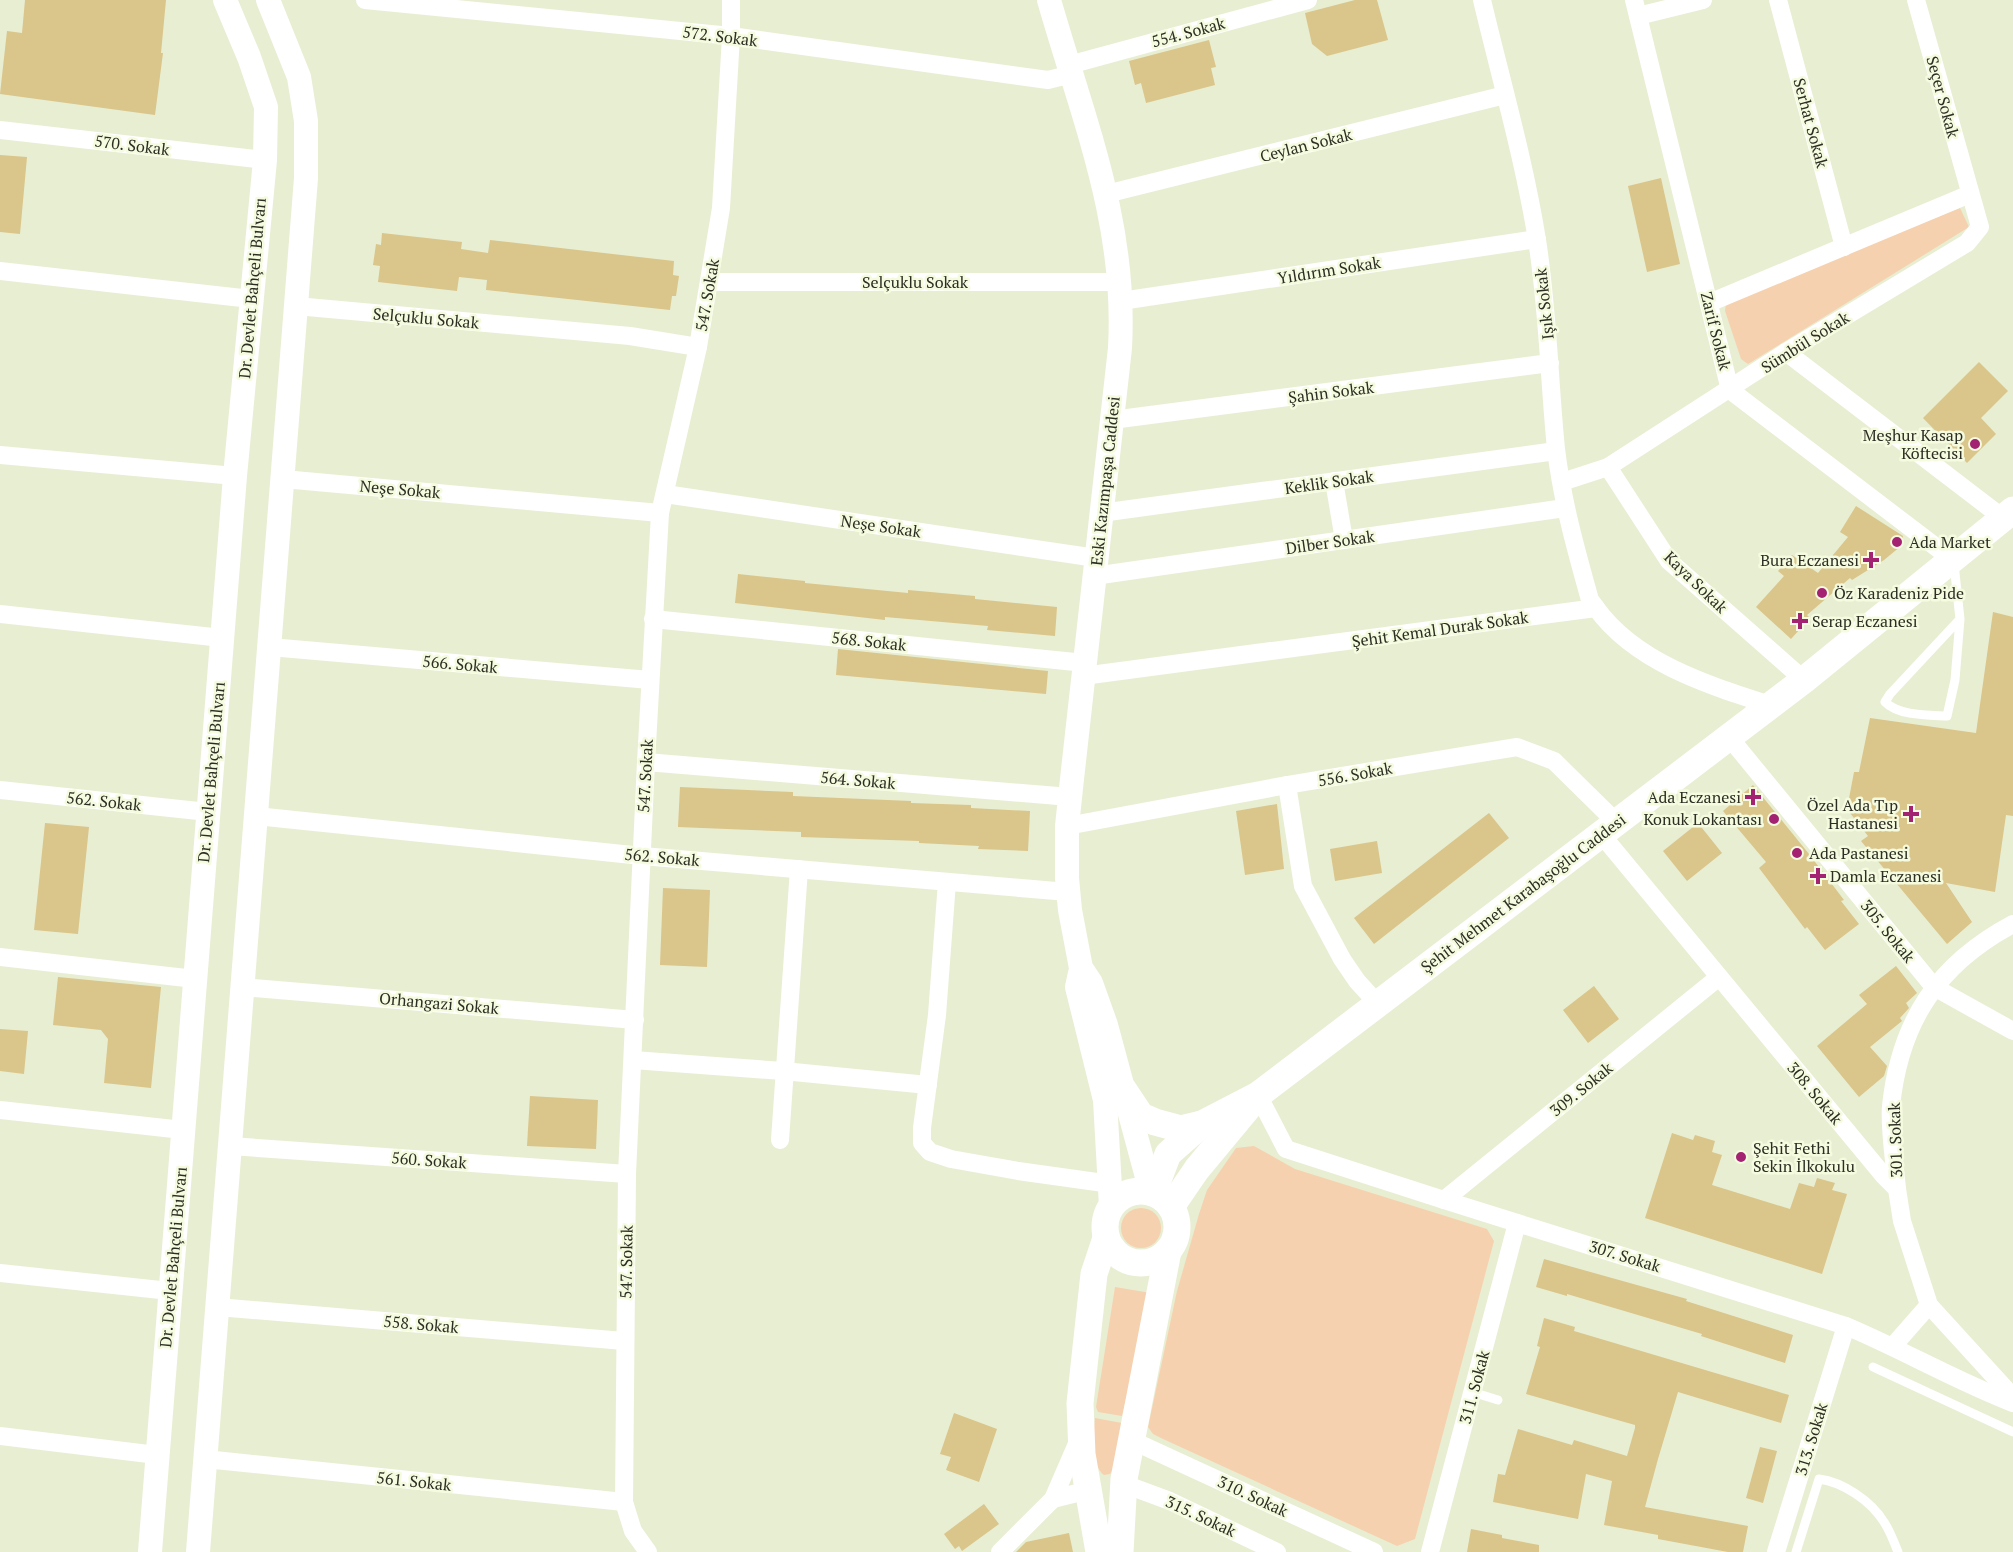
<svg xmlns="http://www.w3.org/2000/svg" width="2013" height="1552" font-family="'PT Serif',serif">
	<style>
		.green { fill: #f6d1af }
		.building { fill: #dac58b }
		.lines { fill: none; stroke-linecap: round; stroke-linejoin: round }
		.service { stroke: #fff; stroke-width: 9 }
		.minor { stroke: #fff; stroke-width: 18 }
		.tertiary { stroke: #fff; stroke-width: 24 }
		.secondary { stroke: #fff; stroke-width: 27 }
		.poi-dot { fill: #a32272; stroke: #f5fbdf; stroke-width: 2 }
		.labels { text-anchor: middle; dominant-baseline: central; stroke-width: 5; stroke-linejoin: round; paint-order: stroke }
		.street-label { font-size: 16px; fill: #2c2e23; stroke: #f5fbdf }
		.poi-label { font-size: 16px; fill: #2c2e23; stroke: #f5fbdf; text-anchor: start }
	</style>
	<rect width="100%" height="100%" fill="#e8eed2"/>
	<g class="green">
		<polygon points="1960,208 1969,227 1748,364 1741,359 1725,311 1726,303"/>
		<polygon points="1254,1146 1295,1169 1487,1229 1494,1241 1415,1539 1397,1546 1163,1439 1153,1434 1148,1427 1177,1291 1199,1214 1207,1190 1236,1148"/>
		<circle cx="1141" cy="1228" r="20"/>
		<polygon points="1115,1287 1151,1293 1122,1416 1098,1412 1096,1407"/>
		<path d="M1095 1418 1122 1423 1114 1468 1110 1474 1104 1475C1090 1465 1093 1434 1095 1418Z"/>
	</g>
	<g class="building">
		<polygon points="25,0 166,0 161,53 163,53 155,115 0,94 7,31 22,33"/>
		<polygon points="1355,0 1377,0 1388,40 1327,56 1312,44 1305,13"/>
		<polygon points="1209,40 1216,67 1211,68 1215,85 1146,103 1141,83 1135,85 1129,61"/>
		<polygon points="0,155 27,157 20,234 0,232"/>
		<polygon points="1661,178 1680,264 1647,272 1628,186"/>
		<polygon points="382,233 462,242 461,249 488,253 490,240 674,261 673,275 679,276 676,296 672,296 670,310 486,290 487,280 459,277 457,291 378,282 380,266 373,265 376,244 381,245"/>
		<polygon points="1979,362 2008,391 1981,418 1996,434 1967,463 1923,418"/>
		<polygon points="1856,506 1903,536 1901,546 1884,560 1852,580 1850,578 1807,615 1810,618 1791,639 1756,607 1784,576 1778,571 1792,555 1818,573 1848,537 1840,532"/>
		<polygon points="738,574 805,581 805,583 908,593 908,590 975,596 975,599 1057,607 1055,636 987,630 988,626 885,617 885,620 735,603"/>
		<polygon points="1993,612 2013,617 2013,816 2006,815 1995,892 1946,883 1972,922 1947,944 1861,841 1868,836 1847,809 1854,772 1859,772 1870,718 1976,733"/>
		<polygon points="838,649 1048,671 1046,694 836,675"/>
		<polygon points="1753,785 1809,854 1844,900 1841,901 1859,924 1825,950 1807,927 1805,929 1759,868 1766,862 1723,811"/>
		<polygon points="680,787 793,792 793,796 911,801 911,803 971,805 971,808 1030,811 1028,851 978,849 979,846 919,843 919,841 801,837 801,832 678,827"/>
		<polygon points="1277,804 1284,869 1245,875 1236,811"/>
		<polygon points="1489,813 1509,838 1374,944 1354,918"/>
		<polygon points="45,823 89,827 78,934 34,930"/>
		<polygon points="1698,823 1722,853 1687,881 1663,851"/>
		<polygon points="1377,841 1382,873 1335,881 1330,849"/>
		<polygon points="663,888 710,890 707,967 660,965"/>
		<polygon points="1896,966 1917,993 1906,1003 1909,1008 1900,1018 1902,1021 1870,1047 1887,1066 1884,1076 1859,1097 1817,1046 1867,1004 1859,995"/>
		<polygon points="58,977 161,987 151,1088 104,1083 108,1039 101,1030 53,1025"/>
		<polygon points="1594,986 1619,1019 1588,1043 1563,1010"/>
		<polygon points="0,1029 28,1031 24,1074 0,1071"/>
		<polygon points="530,1096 598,1100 596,1149 527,1146"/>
		<polygon points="1672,1133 1693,1140 1695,1135 1715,1141 1712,1152 1722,1155 1712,1185 1790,1209 1799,1183 1814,1187 1817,1178 1835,1183 1832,1190 1847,1194 1822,1274 1645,1218"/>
		<polygon points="1544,1259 1687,1299 1686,1301 1793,1335 1785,1363 1701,1336 1702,1334 1567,1294 1567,1296 1536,1287"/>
		<polygon points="1544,1318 1575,1327 1574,1331 1789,1395 1781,1423 1678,1392 1658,1459 1645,1507 1748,1526 1743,1552 1728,1552 1658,1539 1658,1535 1604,1525 1612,1481 1586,1474 1578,1519 1493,1502 1498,1474 1505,1475 1518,1429 1572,1445 1574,1440 1627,1456 1635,1428 1635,1425 1526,1394 1540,1347 1537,1346"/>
		<polygon points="954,1413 997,1429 979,1482 946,1470 951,1457 940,1454"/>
		<polygon points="1760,1447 1777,1451 1763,1503 1746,1498"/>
		<polygon points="984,1504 999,1524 962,1551 959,1546 955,1549 944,1534"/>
		<polygon points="1471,1529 1502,1535 1502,1538 1539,1545 1539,1552 1467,1552"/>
		<polygon points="1069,1533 1073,1552 1016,1552 1026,1542"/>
	</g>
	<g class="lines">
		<g class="service">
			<path d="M1954 564 1960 619 1955 680 1947 716C1928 715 1899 716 1885 702L1890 694 1960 619"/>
			<polyline points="1873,1367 2013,1432"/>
			<polyline points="1472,1392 1498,1400"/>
			<path d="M1796 1552 1819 1479C1843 1482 1871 1501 1884 1522 1890 1531 1894 1542 1898 1552"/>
		</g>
		<g class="minor">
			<polyline points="365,0 731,36 1048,80 1072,74"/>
			<path d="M1482 0C1501 80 1524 159 1537 240 1548 309 1549 379 1556 449 1562 500 1576 550 1590 600L1596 608"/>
			<polyline points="1634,0 1730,390 1953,560"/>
			<polyline points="1778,0 1844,247"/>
			<polyline points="1638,16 1703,0"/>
			<polyline points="1069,65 1308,0"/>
			<polyline points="0,130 265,160"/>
			<polyline points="1106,194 1505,95"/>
			<polyline points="0,271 251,299"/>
			<polyline points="710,282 1120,282"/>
			<polyline points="1121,301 1537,239"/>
			<polyline points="1709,303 1970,194"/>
			<polyline points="296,306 630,336 698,347"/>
			<polyline points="1786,352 2003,518"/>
			<polyline points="1112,420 1550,363"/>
			<polyline points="0,455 235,476"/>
			<polyline points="1608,467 1669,561 1804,680"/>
			<polyline points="283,479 660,513"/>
			<polyline points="1334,481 1344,540"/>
			<polyline points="1562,482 1608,467 1786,352 1967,243 1980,227 1916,0"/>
			<polyline points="665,494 1096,558"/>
			<polyline points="1101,513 1556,451"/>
			<polyline points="1094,576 1565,508"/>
			<polyline points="0,614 222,638"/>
			<polyline points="653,619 1085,663"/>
			<polyline points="270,647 650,680"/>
			<path d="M1083 676 1596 608C1636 663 1708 685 1770 705"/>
			<polyline points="1729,737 1934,987 2013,1031"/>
			<polyline points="646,762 1070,797"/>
			<polyline points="1287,785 1303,886 1342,959 1357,981 1377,1003"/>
			<polyline points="0,790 208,812"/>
			<polyline points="256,816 642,856 1068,892"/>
			<polyline points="1067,826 1287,785 1517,747 1554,761 1617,823"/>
			<polyline points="1601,834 1884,1176 1897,1189 1902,1221 1929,1305 2013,1397"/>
			<polyline points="947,882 937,1015 922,1128 922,1143 930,1152 951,1159 1018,1171 1111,1184"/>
			<polyline points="0,957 195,979"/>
			<polyline points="242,987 635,1020"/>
			<polyline points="633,1060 783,1071 928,1085"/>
			<path d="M1258 1095 1286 1149 1444 1200 1846 1326C1903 1350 1956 1381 2013 1403"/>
			<polyline points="0,1110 183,1130"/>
			<polyline points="780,1140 799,869"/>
			<polyline points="230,1146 627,1174"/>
			<path d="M1897 1189C1895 1164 1889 1130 1891 1106 1900 1021 1938 964 2013 924"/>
			<polyline points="1444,1200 1719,977"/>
			<polyline points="0,1273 170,1291"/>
			<polyline points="217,1307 624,1341"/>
			<polyline points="1893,1346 1929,1305"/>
			<polyline points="0,1436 157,1455"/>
			<polyline points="1079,1439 1053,1499 1089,1490"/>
			<polyline points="1131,1440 1374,1552"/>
			<polyline points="205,1459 624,1502"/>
			<polyline points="1124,1484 1170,1501 1277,1552"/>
			<polyline points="648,1552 633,1531 624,1502 627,1174 646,762 660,513 698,347 721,208 731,36 731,0"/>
			<polyline points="1000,1552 1053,1499"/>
			<polyline points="1430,1552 1517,1223"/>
			<polyline points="1776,1552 1846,1326"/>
		</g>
		<g class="tertiary">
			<path d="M1049 0C1083 119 1127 222 1120 348L1072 779 1067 826V878L1070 910 1081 968 1091 983 1106 1025 1151 1192"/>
			<polyline points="1080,973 1077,987 1105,1100 1111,1206"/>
			<polyline points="150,1552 235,476 265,160 266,107 249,57 225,0"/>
			<polyline points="198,1552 306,178 306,121 299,77 268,0"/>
		</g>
		<g class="secondary">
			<polyline points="1123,1089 1141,1116 1155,1122 1181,1129 1202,1124 1258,1095 1804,680 2013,510"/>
			<circle cx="1141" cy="1227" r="36"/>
			<polyline points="1153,1193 1168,1154 1202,1124"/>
			<polyline points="1171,1207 1197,1169 1251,1104"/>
			<polyline points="1099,1552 1082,1454 1080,1403 1094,1274 1106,1238"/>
			<polyline points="1120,1552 1124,1479 1168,1251"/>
		</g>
	</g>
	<g class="poi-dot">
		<circle cx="1975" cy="444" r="6"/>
		<circle cx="1897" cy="542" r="6"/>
		<path d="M1868 551h6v6h6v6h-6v6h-6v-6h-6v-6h6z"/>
		<circle cx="1822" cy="593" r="6"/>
		<path d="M1797 612h6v6h6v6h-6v6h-6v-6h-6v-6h6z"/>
		<path d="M1750 788h6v6h6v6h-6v6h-6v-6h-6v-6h6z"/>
		<path d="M1908 805h6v6h6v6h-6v6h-6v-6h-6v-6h6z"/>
		<circle cx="1774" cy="819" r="6"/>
		<circle cx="1797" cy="853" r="6"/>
		<path d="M1815 867h6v6h6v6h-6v6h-6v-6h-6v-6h6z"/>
		<circle cx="1741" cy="1157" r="6"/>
	</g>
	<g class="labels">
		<g class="street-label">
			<text transform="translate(1188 32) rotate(-15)">554. Sokak</text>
			<text transform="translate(720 36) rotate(7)">572. Sokak</text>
			<text transform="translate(1943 97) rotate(75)">Seçer Sokak</text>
			<text transform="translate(1811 123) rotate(75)">Serhat Sokak</text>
			<text transform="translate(132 145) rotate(7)">570. Sokak</text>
			<text transform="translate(1306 145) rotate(-14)">Ceylan Sokak</text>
			<text transform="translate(1329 270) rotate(-9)">Yıldırım Sokak</text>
			<text x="915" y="282">Selçuklu Sokak</text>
			<text transform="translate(252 288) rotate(-85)">Dr. Devlet Bahçeli Bulvarı</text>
			<text transform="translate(707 295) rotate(-80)">547. Sokak</text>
			<text transform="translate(1544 304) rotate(-96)">Işık Sokak</text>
			<text transform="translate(426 318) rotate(5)">Selçuklu Sokak</text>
			<text transform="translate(1716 331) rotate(76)">Zarif Sokak</text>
			<text transform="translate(1805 342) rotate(-32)">Sümbül Sokak</text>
			<text transform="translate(1331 392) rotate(-7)">Şahin Sokak</text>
			<text transform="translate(1105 481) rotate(-84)">Eski Kazımpaşa Caddesi</text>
			<text transform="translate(1329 482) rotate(-8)">Keklik Sokak</text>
			<text transform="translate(400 489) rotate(5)">Neşe Sokak</text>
			<text transform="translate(881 526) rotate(8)">Neşe Sokak</text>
			<text transform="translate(1330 542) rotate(-8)">Dilber Sokak</text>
			<text transform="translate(1696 582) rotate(44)">Kaya Sokak</text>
			<text transform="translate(1440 629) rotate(-8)">Şehit Kemal Durak Sokak</text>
			<text transform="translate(869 641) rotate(6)">568. Sokak</text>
			<text transform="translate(460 664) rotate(5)">566. Sokak</text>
			<text transform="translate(211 772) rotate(-85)">Dr. Devlet Bahçeli Bulvarı</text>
			<text transform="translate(1355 774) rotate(-10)">556. Sokak</text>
			<text transform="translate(645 776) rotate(-87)">547. Sokak</text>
			<text transform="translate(858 780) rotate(5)">564. Sokak</text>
			<text transform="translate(104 801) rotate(6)">562. Sokak</text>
			<text transform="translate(662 857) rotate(5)">562. Sokak</text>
			<text transform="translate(1523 893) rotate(-37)">Şehit Mehmet Karabaşoğlu Caddesi</text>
			<text transform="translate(1888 931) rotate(51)">305. Sokak</text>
			<text transform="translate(439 1003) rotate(5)">Orhangazi Sokak</text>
			<text transform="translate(1581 1089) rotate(-39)">309. Sokak</text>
			<text transform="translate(1815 1093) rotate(50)">308. Sokak</text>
			<text transform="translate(1895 1140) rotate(-92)">301. Sokak</text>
			<text transform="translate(429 1160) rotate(4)">560. Sokak</text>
			<text transform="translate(1625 1256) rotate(17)">307. Sokak</text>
			<text transform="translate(173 1257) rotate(-85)">Dr. Devlet Bahçeli Bulvarı</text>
			<text transform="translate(626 1262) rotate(-89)">547. Sokak</text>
			<text transform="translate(421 1324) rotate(5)">558. Sokak</text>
			<text transform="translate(1474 1387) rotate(-75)">311. Sokak</text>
			<text transform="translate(1811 1439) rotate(-73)">313. Sokak</text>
			<text transform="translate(414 1481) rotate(6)">561. Sokak</text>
			<text transform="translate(1253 1496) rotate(25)">310. Sokak</text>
			<text transform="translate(1201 1516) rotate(25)">315. Sokak</text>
		</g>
		<g class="poi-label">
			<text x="1963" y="435" text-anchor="end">Meşhur Kasap<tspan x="1963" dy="18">Köftecisi</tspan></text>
			<text x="1909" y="542">Ada Market</text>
			<text x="1859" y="560" text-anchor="end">Bura Eczanesi</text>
			<text x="1834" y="593">Öz Karadeniz Pide</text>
			<text x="1812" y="621">Serap Eczanesi</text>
			<text x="1741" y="797" text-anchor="end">Ada Eczanesi</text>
			<text x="1898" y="805" text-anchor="end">Özel Ada Tıp<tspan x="1898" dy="18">Hastanesi</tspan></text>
			<text x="1762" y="819" text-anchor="end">Konuk Lokantası</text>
			<text x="1809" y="853">Ada Pastanesi</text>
			<text x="1830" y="876">Damla Eczanesi</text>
			<text x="1753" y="1148">Şehit Fethi<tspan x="1753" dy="18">Sekin İlkokulu</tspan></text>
		</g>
	</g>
</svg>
